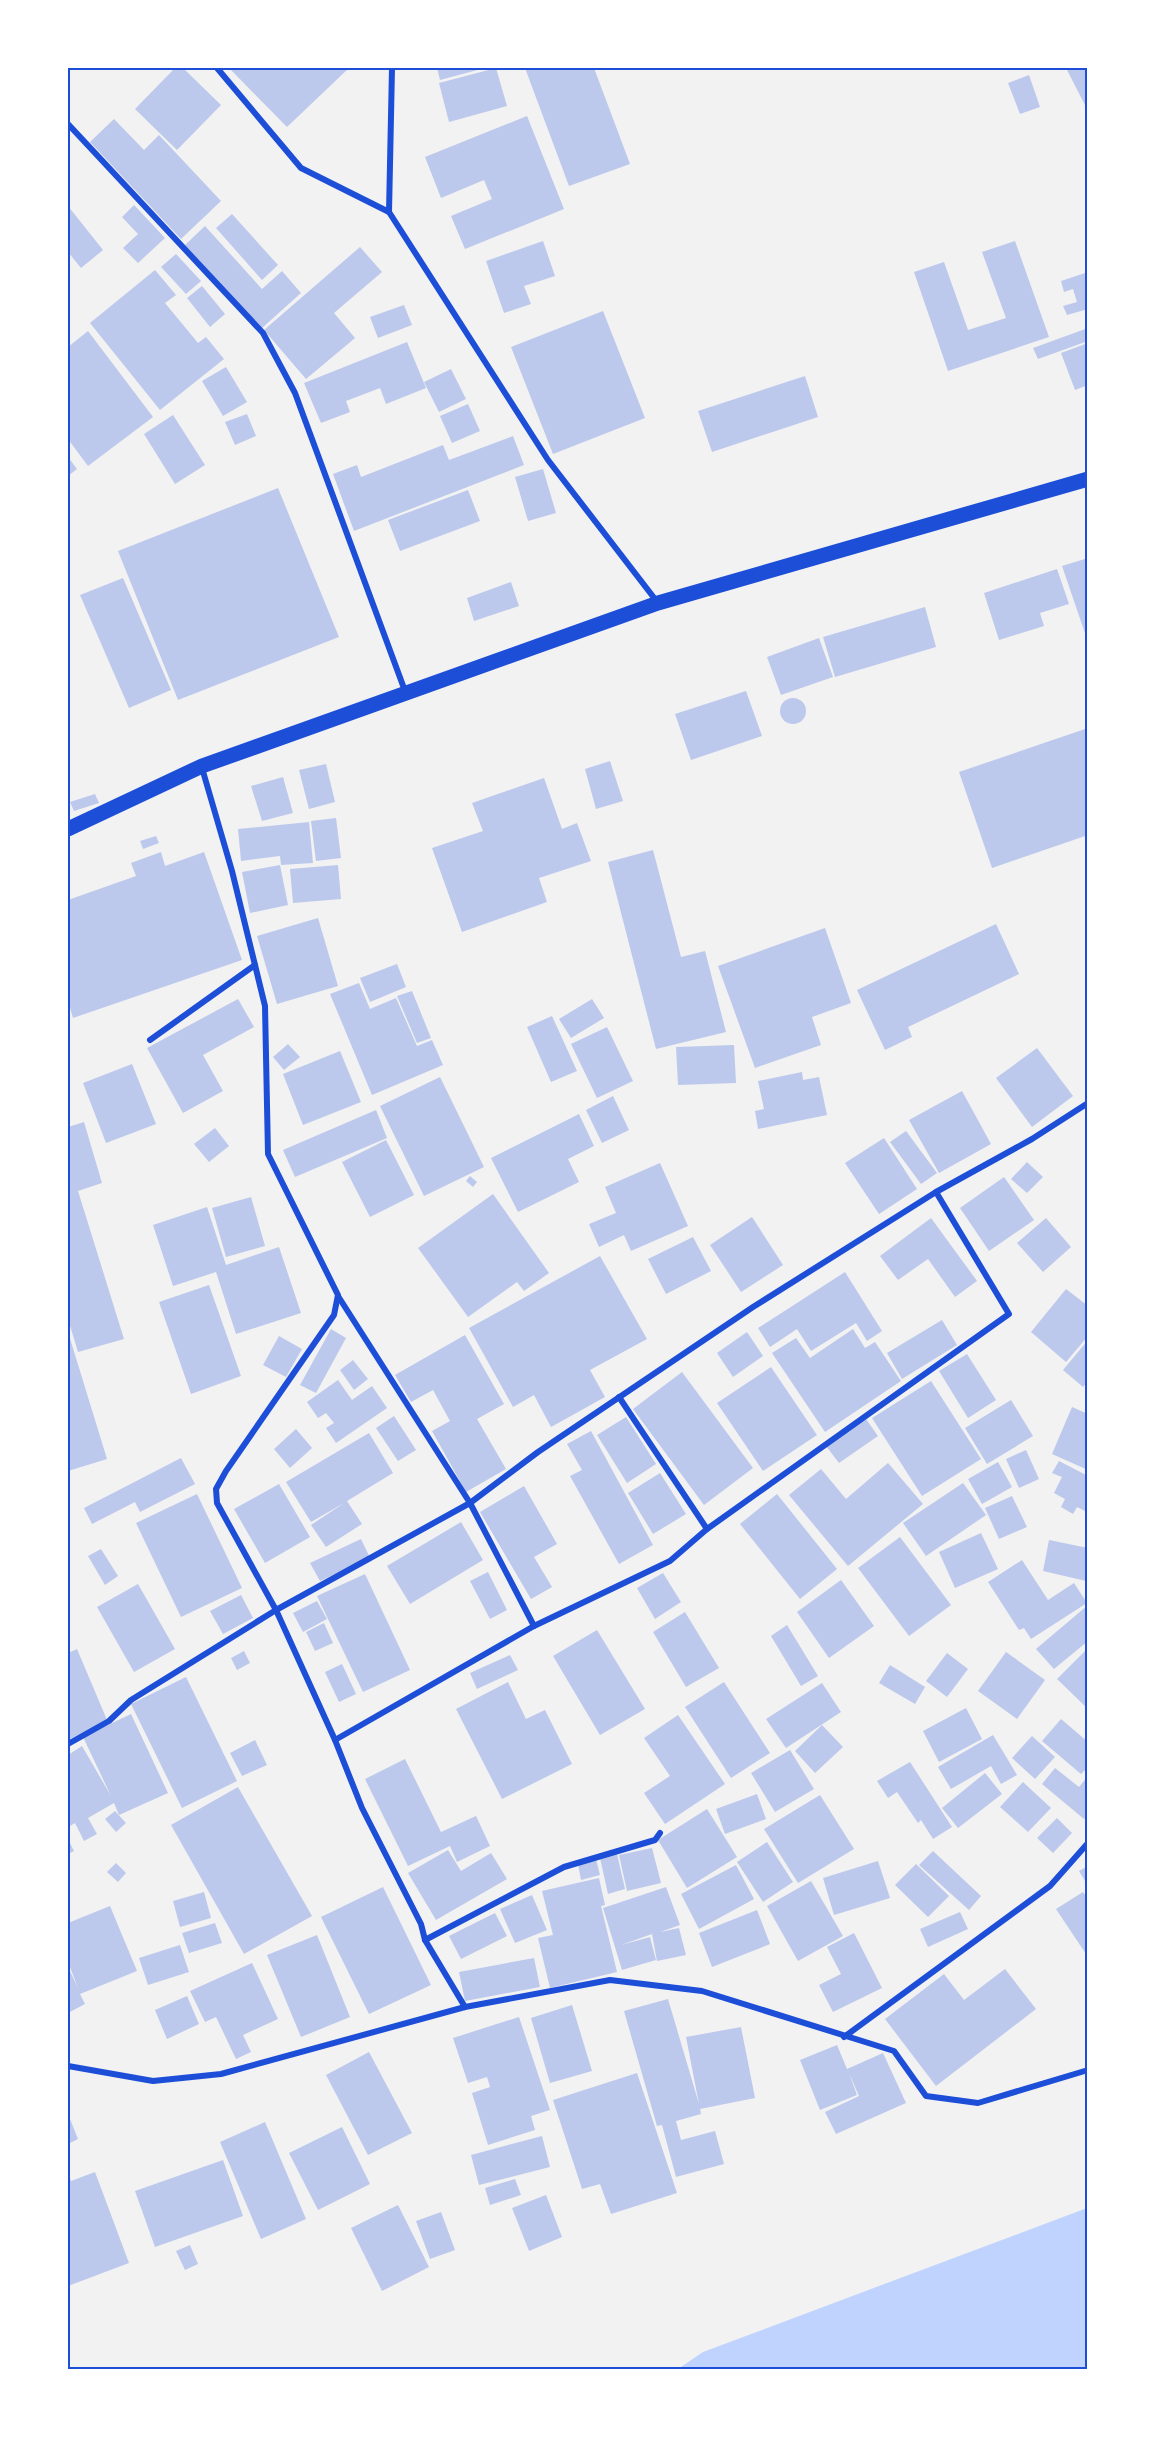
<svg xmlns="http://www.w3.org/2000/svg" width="1155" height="2437" font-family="'Varela Round',sans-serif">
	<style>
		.water { fill: #bfd3fe }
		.building { fill: #bdc9ec }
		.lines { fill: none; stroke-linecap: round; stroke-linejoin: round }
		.minor { stroke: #1d4ed8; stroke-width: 6 }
		.primary { stroke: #1d4ed8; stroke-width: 15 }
		.neatline { fill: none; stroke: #1d4ed8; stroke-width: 2 }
	</style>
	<rect width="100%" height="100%" fill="#f2f2f2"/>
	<polygon class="water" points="1087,2208 1086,2369 678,2369 703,2352"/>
	<g class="building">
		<polygon points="175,68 183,68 221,105 177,150 135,109"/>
		<polygon points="229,68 349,68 287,127"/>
		<polygon points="437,68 485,68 440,80"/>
		<polygon points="496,68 507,106 449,122 439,83"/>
		<polygon points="525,68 594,68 630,164 569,186"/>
		<polygon points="1066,68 1088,68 1088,111"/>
		<polygon points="1029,75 1040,107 1020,114 1008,83"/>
		<polygon points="527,116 564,209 465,249 451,216 492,199 484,180 441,198 425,157"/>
		<polygon points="114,119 144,150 159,135 221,201 181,239 90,142"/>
		<polygon points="134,205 165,238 138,263 123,248 138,234 122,217"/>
		<polygon points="68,206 103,250 81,268 68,252"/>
		<polygon points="232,214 278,265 262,280 216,228"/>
		<polygon points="205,226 262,289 282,271 301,293 261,329 185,245"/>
		<polygon points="543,241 555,276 524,286 531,304 504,313 486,261"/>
		<polygon points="1015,241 1049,337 948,371 914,272 944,262 968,330 1006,318 982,252"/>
		<polygon points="360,247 382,272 334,313 355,338 306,379 264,330"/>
		<polygon points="176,254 201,281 186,294 161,267"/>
		<polygon points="155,270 176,295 165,303 198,343 206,337 224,359 160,410 90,323"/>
		<polygon points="1088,272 1088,309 1067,315 1063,306 1077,302 1073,289 1064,292 1061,281"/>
		<polygon points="202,286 225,314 210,327 187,298"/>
		<polygon points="404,305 412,325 378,338 370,317"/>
		<polygon points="603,311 645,418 553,454 511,347"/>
		<polygon points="1088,328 1088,341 1038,359 1033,348"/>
		<polygon points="88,331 153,417 88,466 68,439 68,347"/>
		<polygon points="407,342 426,388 386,404 380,388 346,401 350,412 321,423 304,383"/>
		<polygon points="1088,343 1088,385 1075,390 1061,353"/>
		<polygon points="226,367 247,402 223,416 202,381"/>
		<polygon points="451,369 466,399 439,412 424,382"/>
		<polygon points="805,376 818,417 712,452 698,411"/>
		<polygon points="468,404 480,431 452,443 440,416"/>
		<polygon points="247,414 256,436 235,445 225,422"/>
		<polygon points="173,415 205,465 175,484 144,434"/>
		<polygon points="513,436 524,465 354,531 333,474 357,465 361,477 443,445 449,460"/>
		<polygon points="68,457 77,469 68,476"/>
		<polygon points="543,469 556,513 528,521 515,477"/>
		<polygon points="278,488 339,637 178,700 118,551"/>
		<polygon points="468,490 480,521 400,551 388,520"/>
		<polygon points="1088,558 1088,639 1087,639 1062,566"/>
		<polygon points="1057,569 1069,604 1040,613 1044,626 999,640 984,593"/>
		<polygon points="123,578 171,690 129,708 80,595"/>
		<polygon points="511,582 519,606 474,621 467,598"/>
		<polygon points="925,607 936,647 835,677 823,637"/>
		<polygon points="819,638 833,677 781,695 767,657"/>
		<polygon points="746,691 762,736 691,760 675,714"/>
		<circle cx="793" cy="711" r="13"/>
		<polygon points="1088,728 1088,835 992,868 959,772"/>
		<polygon points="610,761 623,801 596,809 585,769"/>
		<polygon points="326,764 335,802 309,809 299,770"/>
		<polygon points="283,777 293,813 262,821 251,786"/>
		<polygon points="544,778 562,829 577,823 591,861 539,878 547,902 462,932 432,848 483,831 472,803"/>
		<polygon points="95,794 99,803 74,811 70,802"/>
		<polygon points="336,818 341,858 316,861 311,821"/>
		<polygon points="309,822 313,863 281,865 280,856 241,861 238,829"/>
		<polygon points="156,836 159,843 143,849 140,841"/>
		<polygon points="653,850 681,957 705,951 726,1032 656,1049 608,862"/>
		<polygon points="161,852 165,866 204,852 242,960 73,1018 68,1001 68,900 136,876 131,863"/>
		<polygon points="280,865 288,905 250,913 242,872"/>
		<polygon points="338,865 341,899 293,903 290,869"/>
		<polygon points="318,918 338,986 277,1004 257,936"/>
		<polygon points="996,924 1019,974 908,1027 912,1037 885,1050 857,990"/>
		<polygon points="825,928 851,1003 812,1017 821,1045 755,1068 718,966"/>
		<polygon points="397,964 406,987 370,1002 360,978"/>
		<polygon points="359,983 370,1009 396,998 417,1046 432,1040 443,1065 372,1095 330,994"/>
		<polygon points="412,991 431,1038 417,1043 397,996"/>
		<polygon points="238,999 254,1027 203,1055 223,1091 183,1113 147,1048"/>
		<polygon points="592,999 604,1018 571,1038 559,1019"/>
		<polygon points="552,1016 577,1071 551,1082 527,1027"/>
		<polygon points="607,1027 633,1081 597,1098 571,1044"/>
		<polygon points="288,1044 300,1057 284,1070 273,1057"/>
		<polygon points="734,1045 736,1083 678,1085 676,1047"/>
		<polygon points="1037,1048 1073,1096 1032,1127 996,1078"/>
		<polygon points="340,1051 361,1102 303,1125 283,1074"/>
		<polygon points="132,1064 156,1124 106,1143 83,1083"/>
		<polygon points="802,1072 803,1080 819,1077 827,1115 758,1129 755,1111 764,1109 758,1081"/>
		<polygon points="440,1077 484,1167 424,1196 380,1106"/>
		<polygon points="962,1091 991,1144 939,1173 909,1120"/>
		<polygon points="613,1096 629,1130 602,1143 586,1110"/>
		<polygon points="376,1110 387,1138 295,1177 283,1150"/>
		<polygon points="579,1114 594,1146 568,1159 579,1182 518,1212 491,1158"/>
		<polygon points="84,1122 102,1183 78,1191 124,1339 78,1352 68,1319 68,1127"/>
		<polygon points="215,1128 229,1146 209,1162 194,1144"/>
		<polygon points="906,1131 937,1173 921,1184 890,1142"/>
		<polygon points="884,1138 917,1189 879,1214 845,1163"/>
		<polygon points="386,1140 414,1195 370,1217 342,1162"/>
		<polygon points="1027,1162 1043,1177 1027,1193 1011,1179"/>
		<polygon points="660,1163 688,1226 631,1251 624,1235 599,1247 589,1224 616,1213 605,1187"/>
		<polygon points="470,1176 477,1182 473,1187 466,1181"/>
		<polygon points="1004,1177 1034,1220 989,1251 960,1208"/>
		<polygon points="493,1194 549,1273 524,1291 517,1282 468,1317 418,1248"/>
		<polygon points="251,1197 265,1246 226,1257 212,1208"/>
		<polygon points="207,1207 226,1265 279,1247 301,1313 236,1334 216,1272 173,1286 153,1225"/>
		<polygon points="752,1217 783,1265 741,1292 710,1245"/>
		<polygon points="931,1218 977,1281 955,1297 928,1259 898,1280 880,1256"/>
		<polygon points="1046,1218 1071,1247 1043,1272 1017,1243"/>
		<polygon points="693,1237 711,1271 666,1294 648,1259"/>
		<polygon points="600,1256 647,1339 590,1370 605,1397 551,1427 534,1395 513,1407 469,1328"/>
		<polygon points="845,1272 882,1331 867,1341 856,1323 811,1351 797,1329 770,1347 758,1328"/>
		<polygon points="209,1285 241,1376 191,1394 159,1302"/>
		<polygon points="1066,1289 1088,1306 1088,1336 1066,1362 1031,1332"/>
		<polygon points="942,1320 957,1345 902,1379 887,1353"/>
		<polygon points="331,1329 346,1338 316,1393 300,1385"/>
		<polygon points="853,1329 865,1348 875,1342 901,1381 825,1432 772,1353 796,1338 810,1358"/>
		<polygon points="68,1332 107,1459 68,1471"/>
		<polygon points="747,1332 763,1356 733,1377 717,1353"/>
		<polygon points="465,1335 504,1404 477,1419 506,1469 466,1492 432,1431 450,1421 433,1390 411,1402 395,1375"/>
		<polygon points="279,1336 302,1349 286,1377 263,1365"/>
		<polygon points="1088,1340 1088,1381 1083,1387 1063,1370"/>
		<polygon points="967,1354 996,1400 968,1418 939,1371"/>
		<polygon points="353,1360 368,1379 354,1390 340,1370"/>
		<polygon points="771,1367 817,1435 763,1471 717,1403"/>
		<polygon points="682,1372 753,1468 704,1505 633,1409"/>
		<polygon points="338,1380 352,1400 372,1386 387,1408 336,1443 326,1428 334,1423 326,1413 318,1418 307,1402"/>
		<polygon points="931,1381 981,1459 922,1496 872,1418"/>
		<polygon points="1011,1400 1033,1436 987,1464 965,1428"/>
		<polygon points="1072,1407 1088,1414 1088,1470 1052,1454"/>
		<polygon points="394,1416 416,1450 398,1461 376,1428"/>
		<polygon points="626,1417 656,1464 627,1483 597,1435"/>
		<polygon points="866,1419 878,1436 839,1463 826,1446"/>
		<polygon points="296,1429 312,1448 290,1468 274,1449"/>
		<polygon points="591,1431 653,1545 619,1564 570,1476 582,1470 567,1444"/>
		<polygon points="369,1433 393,1473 347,1501 362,1524 326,1547 311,1525 344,1503 311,1522 286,1482"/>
		<polygon points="1026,1450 1039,1479 1019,1488 1006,1459"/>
		<polygon points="181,1458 195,1484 140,1512 135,1502 92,1524 84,1508"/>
		<polygon points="1059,1461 1088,1476 1088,1506 1085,1511 1077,1507 1073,1514 1061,1507 1065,1499 1054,1493 1062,1477 1052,1473"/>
		<polygon points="998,1462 1012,1487 982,1504 968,1479"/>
		<polygon points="888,1463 923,1504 848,1566 789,1495 821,1469 846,1499"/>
		<polygon points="660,1473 686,1514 653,1534 628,1493"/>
		<polygon points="963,1483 986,1515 926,1556 903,1523"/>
		<polygon points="279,1484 310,1537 265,1563 234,1509"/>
		<polygon points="524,1486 557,1544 534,1557 552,1587 531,1599 480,1512"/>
		<polygon points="197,1494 242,1588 181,1617 136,1523"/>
		<polygon points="777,1494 837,1569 800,1599 740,1524"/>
		<polygon points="1012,1496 1027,1527 999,1539 985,1508"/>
		<polygon points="461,1522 483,1560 410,1604 387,1566"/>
		<polygon points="981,1533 998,1569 955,1588 939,1552"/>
		<polygon points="900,1537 951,1605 909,1636 858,1568"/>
		<polygon points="361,1539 370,1558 320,1581 310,1563"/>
		<polygon points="1049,1540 1088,1548 1086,1581 1043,1571"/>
		<polygon points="101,1549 118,1576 105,1585 88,1556"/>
		<polygon points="1022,1560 1048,1600 1074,1583 1087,1603 1031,1639 1024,1628 1019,1630 988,1582"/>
		<polygon points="488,1572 507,1610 490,1619 470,1581"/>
		<polygon points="663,1573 681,1602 655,1619 637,1588"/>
		<polygon points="365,1574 410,1670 363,1692 317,1596"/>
		<polygon points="841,1580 874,1626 829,1658 797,1612"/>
		<polygon points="138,1584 175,1649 134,1672 97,1607"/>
		<polygon points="241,1595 253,1618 223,1634 210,1611"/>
		<polygon points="317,1601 327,1619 303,1632 293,1613"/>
		<polygon points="1088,1605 1088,1641 1054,1669 1036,1649"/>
		<polygon points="685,1612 719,1668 686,1687 653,1632"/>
		<polygon points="324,1623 333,1643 315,1651 306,1632"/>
		<polygon points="787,1625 818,1676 801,1686 771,1636"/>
		<polygon points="597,1630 645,1709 600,1735 553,1656"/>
		<polygon points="1088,1648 1088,1709 1057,1679"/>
		<polygon points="77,1649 107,1720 68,1740 68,1653"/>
		<polygon points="244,1651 250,1663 237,1670 231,1658"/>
		<polygon points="1006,1652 1045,1680 1017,1719 978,1691"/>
		<polygon points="947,1653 968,1669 947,1697 926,1681"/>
		<polygon points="510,1655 518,1670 477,1689 470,1673"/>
		<polygon points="342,1664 356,1694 339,1702 325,1672"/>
		<polygon points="890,1665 925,1687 915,1704 879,1683"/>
		<polygon points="186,1677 237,1781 182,1808 131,1704"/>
		<polygon points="508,1682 526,1719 545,1710 572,1764 502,1799 456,1709"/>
		<polygon points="724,1682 770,1753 731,1778 685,1707"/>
		<polygon points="822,1683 841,1712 786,1748 766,1719"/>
		<polygon points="966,1708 982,1739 939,1762 923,1731"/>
		<polygon points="131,1714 168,1793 119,1815 114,1803 88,1818 97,1834 84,1841 75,1823 68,1827 68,1755 82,1746 111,1796 83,1737"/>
		<polygon points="678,1715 725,1784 665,1824 644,1793 670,1776 644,1738"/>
		<polygon points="1061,1719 1088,1742 1088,1767 1081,1774 1042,1741"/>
		<polygon points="822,1725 843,1747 815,1773 795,1751"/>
		<polygon points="993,1735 1017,1775 1001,1784 991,1766 951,1789 938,1767"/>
		<polygon points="1032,1736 1055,1757 1035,1779 1012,1758"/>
		<polygon points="255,1740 267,1765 242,1776 230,1753"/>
		<polygon points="790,1750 814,1789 775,1812 751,1773"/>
		<polygon points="405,1759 441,1832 476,1816 490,1846 457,1862 450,1846 408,1866 365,1779"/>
		<polygon points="910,1762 952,1827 933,1839 921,1820 918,1823 897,1792 888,1798 877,1781"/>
		<polygon points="1055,1768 1079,1787 1088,1776 1088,1815 1084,1819 1042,1784"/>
		<polygon points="985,1773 1002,1794 958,1828 942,1808"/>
		<polygon points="1023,1782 1051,1808 1028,1832 1000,1807"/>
		<polygon points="238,1787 312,1916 244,1954 171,1825"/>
		<polygon points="757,1794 766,1819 725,1834 716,1809"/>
		<polygon points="820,1795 854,1849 798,1883 764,1829"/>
		<polygon points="707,1809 737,1857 687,1888 658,1840"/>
		<polygon points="115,1811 126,1823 116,1832 105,1819"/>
		<polygon points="1057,1818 1072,1833 1053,1853 1037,1838"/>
		<polygon points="68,1839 74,1851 68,1854"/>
		<polygon points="767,1842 793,1882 763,1902 737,1862"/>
		<polygon points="652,1848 661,1883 627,1891 619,1855"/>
		<polygon points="448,1850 461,1871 491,1853 507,1879 436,1920 408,1873"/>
		<polygon points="933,1851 981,1896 969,1910 919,1865"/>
		<polygon points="617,1854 625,1889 608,1894 600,1858"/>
		<polygon points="596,1859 600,1875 581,1880 578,1864"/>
		<polygon points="878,1861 890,1898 834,1915 823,1878"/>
		<polygon points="116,1863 126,1873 118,1882 107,1872"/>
		<polygon points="916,1864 949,1896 928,1917 895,1885"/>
		<polygon points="736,1865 754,1899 699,1929 681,1894"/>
		<polygon points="1088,1866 1088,1886 1079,1871"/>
		<polygon points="599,1878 605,1905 601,1906 617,1972 550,1988 538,1938 553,1935 542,1891"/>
		<polygon points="811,1881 843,1936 798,1961 767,1906"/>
		<polygon points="383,1887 431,1985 369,2014 321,1917"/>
		<polygon points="666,1887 680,1925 660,1932 679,1928 686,1955 657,1961 652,1934 621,1945 650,1937 656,1960 622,1970 603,1908"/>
		<polygon points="204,1892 211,1918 180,1927 173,1901"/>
		<polygon points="1083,1892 1088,1899 1088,1957 1056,1909"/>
		<polygon points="532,1895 547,1930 515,1943 500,1909"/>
		<polygon points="110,1906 137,1971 80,1994 85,2004 68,2013 68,1967 78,1988 68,1962 68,1923"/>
		<polygon points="757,1910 770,1944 712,1967 699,1933"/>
		<polygon points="960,1912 968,1929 928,1947 920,1929"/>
		<polygon points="495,1913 507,1936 461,1959 449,1936"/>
		<polygon points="215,1923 222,1943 189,1953 182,1933"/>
		<polygon points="854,1933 882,1988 833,2012 819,1985 841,1974 827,1947"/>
		<polygon points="317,1935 350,2017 301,2037 267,1955"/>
		<polygon points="180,1945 189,1972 148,1985 139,1958"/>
		<polygon points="534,1958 540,1987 465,2001 459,1972"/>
		<polygon points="252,1963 278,2019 243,2035 251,2052 236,2059 216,2017 205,2022 190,1991"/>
		<polygon points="1005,1969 1036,2009 936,2086 885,2019 944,1974 964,2000"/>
		<polygon points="187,1996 199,2024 167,2039 155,2010"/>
		<polygon points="668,1999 699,2104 686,2037 741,2027 755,2098 700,2109 701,2114 676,2121 681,2140 715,2131 724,2164 676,2177 662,2125 657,2126 624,2011"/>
		<polygon points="572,2005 592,2071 550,2083 531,2018"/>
		<polygon points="519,2017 550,2110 531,2116 535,2130 488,2145 472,2093 490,2087 487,2077 468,2083 453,2038"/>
		<polygon points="837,2045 847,2069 883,2053 906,2103 836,2134 825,2112 859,2096 849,2073 857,2095 820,2110 800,2060"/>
		<polygon points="369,2052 412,2133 368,2155 326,2075"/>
		<polygon points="637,2073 677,2193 611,2214 600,2184 582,2189 553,2100"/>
		<polygon points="68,2114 78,2139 68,2144"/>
		<polygon points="265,2122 306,2219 261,2239 220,2142"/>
		<polygon points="342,2127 370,2184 318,2210 289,2153"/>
		<polygon points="542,2136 550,2167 479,2185 471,2155"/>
		<polygon points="223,2160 243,2216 155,2247 135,2191"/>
		<polygon points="95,2172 129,2263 68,2286 68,2173 71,2181"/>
		<polygon points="515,2179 521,2195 490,2205 485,2188"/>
		<polygon points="546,2195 562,2237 529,2251 512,2208"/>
		<polygon points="398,2205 429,2267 382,2291 351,2228"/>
		<polygon points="441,2212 455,2250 430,2259 416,2221"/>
		<polygon points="190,2245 198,2264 185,2270 176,2251"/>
	</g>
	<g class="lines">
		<g class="minor">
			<polyline points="217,68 301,168 389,212 548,460 658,603"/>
			<polyline points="68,124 263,333 295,393 405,691"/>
			<polyline points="389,212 392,68"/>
			<polyline points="202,768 232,871 265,1006 268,1154 338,1295 334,1315 226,1471 216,1489 217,1503 276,1610 335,1740 362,1808 421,1924 425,1940 465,2007"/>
			<polyline points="150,1040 255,965"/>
			<polyline points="338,1296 470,1503 534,1626"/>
			<polyline points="619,1397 707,1529"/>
			<polyline points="335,1740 534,1626 670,1561 707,1529 1009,1314 936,1192"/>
			<polyline points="68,1744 109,1721 131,1700 276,1610 470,1503 538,1452 753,1307 936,1192 1032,1139 1088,1103"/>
			<polyline points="425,1940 564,1867 655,1840 660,1833"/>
			<polyline points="844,2037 1050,1886 1088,1843"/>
			<polyline points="68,2066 153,2081 221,2074 465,2007 610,1980 702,1991 894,2051 926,2096 978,2103 1088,2070"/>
		</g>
		<polyline class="primary" points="68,829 202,766 658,603 1088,479"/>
	</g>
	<rect width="1155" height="2437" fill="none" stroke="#ffffff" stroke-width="138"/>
	<rect x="69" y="69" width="1017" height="2299" class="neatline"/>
</svg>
